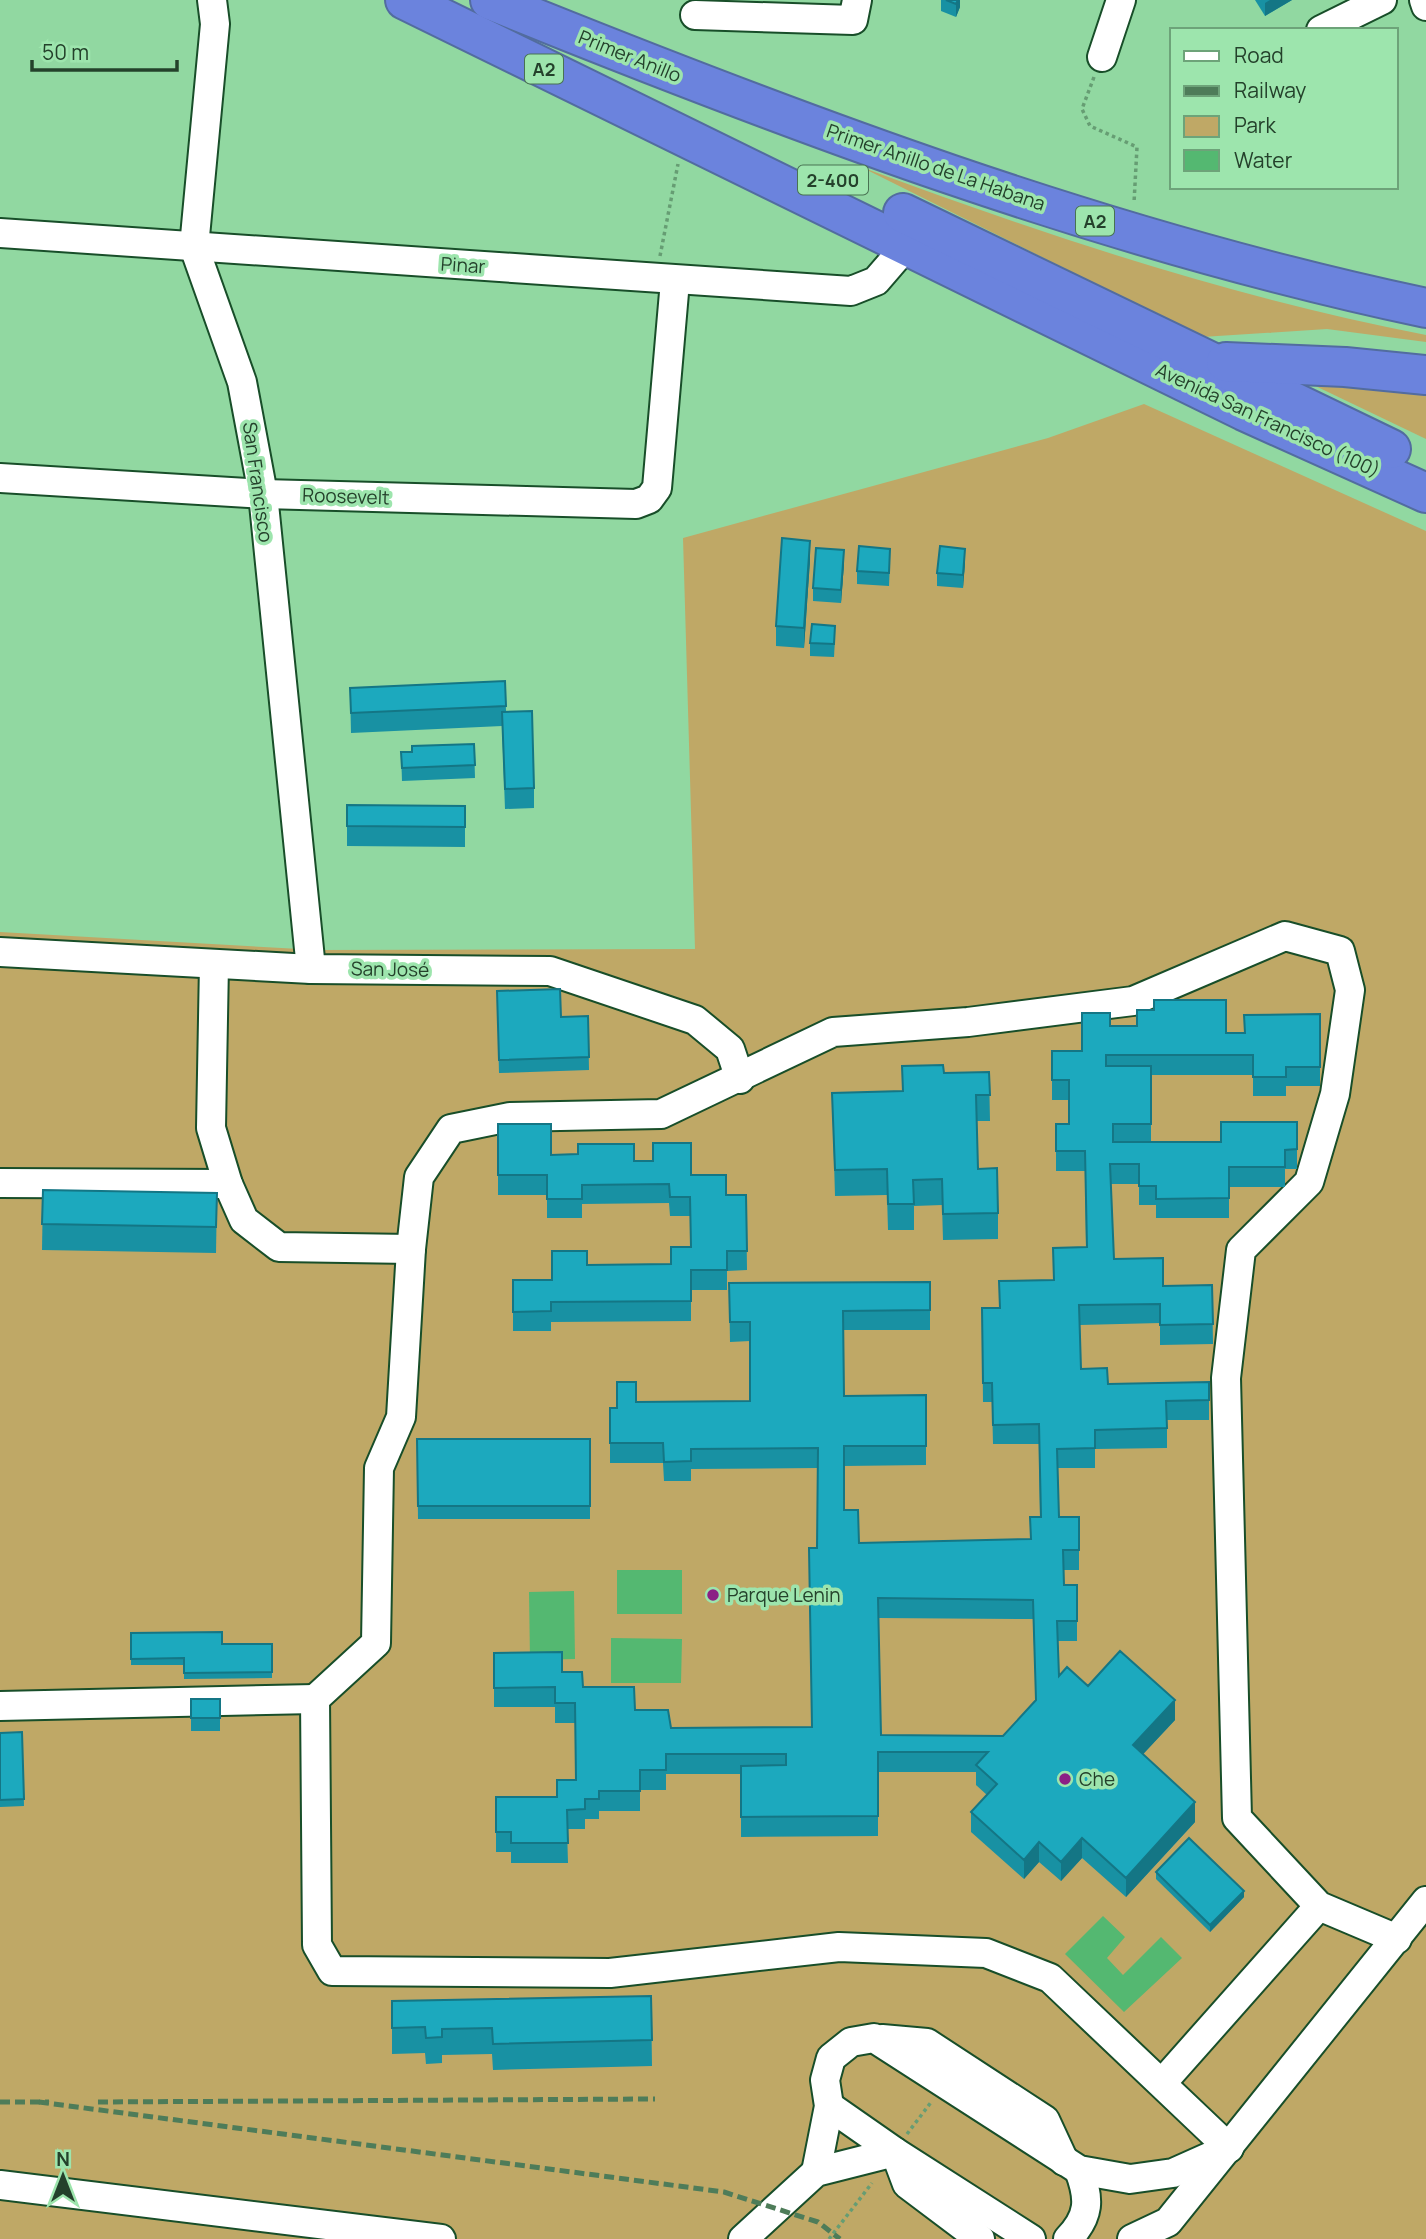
<svg xmlns="http://www.w3.org/2000/svg" width="1426" height="2239" font-family="Manrope,sans-serif">
	<style>
		.green { fill: #bfa866 }
		.water { fill: #54b871 }
		.lines { fill: none; stroke-linecap: round; stroke-linejoin: round }
		.minor-casing { stroke: #184e29; stroke-width: 32 }
		.highway-casing { stroke: #526c9f; stroke-width: 42 }
		.path { stroke: #669d73; stroke-width: 3.5; stroke-dasharray: 3.5 3.5; stroke-linecap: butt }
		.minor { stroke: #fff; stroke-width: 28 }
		.highway { stroke: #6b83dd; stroke-width: 38 }
		.rail { stroke: #4e7c59; stroke-width: 5; stroke-dasharray: 10 5; stroke-linecap: butt }
		.wall { fill: #1891a3; fill-rule: evenodd }
		.shaded-wall { fill: #147685 }
		.building { fill: #1ca9be; stroke: #147685; stroke-width: 2; fill-rule: evenodd }
		.poi-dot { fill: #8b2085; stroke: #9de5ad; stroke-width: 2.5 }
		.labels { text-anchor: middle; dominant-baseline: central; stroke-width: 7; stroke-linejoin: round; paint-order: stroke }
		.shield { fill: #9de5ad; stroke: #487252; stroke-width: 2 }
		.shield-label { font-size: 18px; font-weight: bold; fill: #24412b }
		.street-label { font-size: 19px; fill: #24412b; stroke: #9de5ad }
		.poi-label { font-size: 19px; fill: #24412b; stroke: #9de5ad; text-anchor: start }
	</style>
	<rect width="100%" height="100%" fill="#91d8a1"/>
	<g class="green">
		<path d="M861 167C1045 235 1233 298 1426 335V342L1327 329 1202 337Z"/>
		<polygon points="1305,381 1426,391 1426,439"/>
		<polygon points="1144,404 1426,531 1426,2239 0,2239 0,932 318,950 695,949 683,538 1048,438"/>
	</g>
	<g class="water">
		<rect x="617" y="1570" width="65" height="44"/>
		<polygon points="574,1591 575,1659 530,1660 529,1592"/>
		<polygon points="611,1638 682,1639 681,1683 611,1683"/>
		<polygon points="1103,1916 1125,1937 1107,1958 1123,1975 1161,1937 1182,1958 1124,2012 1065,1954"/>
	</g>
	<g class="lines">
		<g class="minor-casing">
			<g id="minor">
				<polyline points="212,0 215,24 194,247 242,382 263,494 311,969"/>
				<polyline points="1424,0 1426,6"/>
				<polyline points="695,15 853,20 857,0"/>
				<polyline points="1321,30 1382,0"/>
				<polyline points="1102,57 1121,0"/>
				<polyline points="0,233 851,291 876,281 907,245"/>
				<polyline points="0,478 263,494 636,504 649,499 657,488 675,281"/>
				<polyline points="0,952 311,969 550,971 695,1020 730,1049 740,1079"/>
				<polyline points="214,964 211,1128 228,1184 244,1220 279,1247 411,1249"/>
				<polyline points="0,1183 228,1184"/>
				<polyline points="0,1706 315,1699"/>
				<polyline points="882,2039 927,2043 1045,2120 1064,2161"/>
				<polyline points="1162,2083 1319,1906"/>
				<polyline points="829,2106 895,2152 907,2184 980,2239"/>
				<polyline points="1229,2148 1050,1978 986,1953 839,1947 610,1973 332,1971 317,1945 315,1699 376,1643 379,1468 401,1417 411,1249 419,1177 451,1129 510,1117 661,1114 833,1032 968,1022 1133,1001 1285,936 1340,951 1350,990 1335,1094 1309,1182 1241,1250 1226,1378 1237,1818 1319,1906 1397,1939"/>
				<polyline points="816,2172 829,2106 825,2080 831,2058 851,2042 874,2038 1079,2170 1130,2179 1173,2173 1229,2148"/>
				<polyline points="0,2185 441,2239"/>
				<polyline points="743,2239 816,2172 895,2152 1031,2239"/>
				<path d="M1068 2239C1090 2216 1090 2199 1079 2170"/>
				<polyline points="1132,2239 1168,2222 1426,1901"/>
			</g>
		</g>
		<g class="highway-casing">
			<g id="highway">
				<polyline points="405,0 1244,411 1426,493"/>
				<path d="M490 0C794 123 1104 240 1426 308"/>
				<polyline points="903,213 1391,449"/>
				<polyline points="1226,362 1345,367 1426,375"/>
			</g>
		</g>
		<g class="path">
			<polyline points="1094,77 1082,109 1090,126 1137,147 1134,203"/>
			<polyline points="660,256 678,164"/>
			<polyline points="907,2134 932,2101"/>
			<polyline points="829,2239 872,2183"/>
		</g>
		<use href="#minor" class="minor"/>
		<use href="#highway" class="highway"/>
		<g class="rail">
			<polyline points="0,2102 49,2102"/>
			<polyline points="39,2102 724,2192 818,2222 840,2239"/>
			<polyline points="98,2102 655,2099"/>
		</g>
	</g>
	<g class="wall">
		<polygon points="941,0 960,0 960,7 956,17 941,11"/>
		<polygon points="1255,0 1292,0 1265,16"/>
		<polygon points="810,560 804,648 776,646 776,626"/>
		<polygon points="890,562 889,586 857,584 857,571"/>
		<polygon points="965,562 963,588 937,586 937,573"/>
		<polygon points="844,563 841,603 813,601 813,588"/>
		<polygon points="835,639 834,657 810,656 810,643"/>
		<polygon points="505,681 506,711 534,788 534,808 505,809 502,726 351,733 350,688"/>
		<polygon points="474,744 475,778 402,781 401,752"/>
		<polygon points="347,805 465,806 465,847 347,846"/>
		<polygon points="497,991 561,1017 588,1016 589,1070 499,1073"/>
		<path d="M1320 1014V1086H1286V1096H1253V1075H1151V1142H1221L1297 1122V1169H1285V1187H1229V1218H1156V1205H1139V1184H1111L1114 1259 1163 1286 1212 1285 1213 1344 1160 1345V1323L1080 1325 1081 1369 1108 1384 1209 1382V1420H1167V1448L1095 1449V1468H1058L1059 1517 1079 1550V1570H1063L1064 1585H1077V1641H1058L1059 1676 1175 1720 1143 1754 1195 1822 1126 1897 1082 1858 1061 1881 1039 1862 1024 1879 971 1832V1812L987 1795 976 1785V1772H878V1836L741 1837V1774H666V1790H640V1811H599V1819H585V1829H567L568 1863H511V1852H496V1797H557L576 1780 575 1723H555V1707H494V1653L562 1672 583 1687 671 1728 811 1727 817 1548 818 1468 691 1469V1481H664L663 1463H610V1408H617L636 1402 750 1401V1341L730 1342 729 1283 930 1282V1330H843L844 1396 926 1395V1465L844 1466V1510L859 1543 1030 1539 1040 1517 1039 1444H993L992 1402H983L982 1308H1000L1053 1280 1086 1247 1085 1171H1056V1124H1069V1100H1052V1051H1082L1110 1026 1226 1033H1244ZM878 1618 1033 1619 1036 1701 1003 1736 881 1735Z"/>
		<polygon points="902,1066 944,1073 989,1072 990,1121 977,1121 978,1169 998,1213 998,1239 943,1240 942,1205 914,1206 914,1230 888,1230 887,1195 835,1196 832,1093 902,1091"/>
		<polygon points="498,1124 551,1155 634,1161 691,1175 726,1195 746,1195 747,1270 727,1271 727,1290 691,1290 691,1321 551,1322 551,1331 513,1331 513,1280 552,1280 587,1265 671,1264 690,1247 690,1216 670,1216 669,1203 582,1204 582,1218 547,1218 547,1195 498,1195"/>
		<polygon points="43,1190 217,1193 216,1253 42,1250"/>
		<polygon points="417,1439 590,1439 590,1519 418,1519"/>
		<polygon points="131,1633 222,1644 272,1644 272,1678 184,1679 184,1665 131,1665"/>
		<rect x="191" y="1699" width="29" height="32"/>
		<polygon points="22,1732 24,1806 0,1807 0,1733"/>
		<polygon points="1156,1872 1244,1897 1210,1932 1156,1879"/>
		<polygon points="651,1996 652,2066 493,2070 492,2054 442,2055 442,2063 426,2064 425,2053 392,2054 392,2001"/>
	</g>
	<g class="shaded-wall">
		<polygon points="958,0 960,0 960,7 956,17 956,4"/>
		<polygon points="1270,0 1292,0 1265,16 1265,3"/>
		<polygon points="810,541 810,560 804,648 804,628"/>
		<polygon points="965,549 965,562 963,588 963,575"/>
		<polygon points="844,550 844,563 841,603 841,590"/>
		<polygon points="1175,1700 1175,1720 1133,1765 1133,1745"/>
		<polygon points="1195,1802 1195,1822 1126,1897 1126,1878"/>
		<polygon points="1082,1838 1082,1858 1061,1881 1061,1862"/>
		<polygon points="1039,1842 1039,1862 1024,1879 1024,1860"/>
		<polygon points="1244,1891 1244,1897 1210,1932 1210,1925"/>
	</g>
	<g class="building">
		<polygon points="946,0 958,0 956,4"/>
		<polygon points="782,538 810,541 804,628 776,626"/>
		<polygon points="859,546 890,549 889,573 857,571"/>
		<polygon points="940,546 965,549 963,575 937,573"/>
		<polygon points="816,548 844,550 841,590 813,588"/>
		<polygon points="812,624 835,626 834,644 810,643"/>
		<polygon points="505,681 506,706 351,713 350,688"/>
		<polygon points="532,711 534,788 505,789 502,712"/>
		<polygon points="474,744 475,765 402,768 401,752 412,752 412,746"/>
		<polygon points="347,805 465,806 465,827 347,826"/>
		<polygon points="560,989 561,1017 588,1016 589,1057 499,1060 497,991"/>
		<path d="M1154 1000H1226V1033H1245L1244 1015 1320 1014V1067H1286V1077H1253V1055H1106V1066H1151V1124H1113V1142H1221V1122H1297V1149L1285 1150V1167H1229V1198L1156 1199V1186H1139V1164H1110L1114 1259 1163 1258V1286L1212 1285 1213 1324 1160 1325V1304L1079 1305 1081 1369 1107 1368 1108 1384 1209 1382V1400L1166 1401 1167 1428 1095 1430V1448L1057 1449 1059 1517H1079V1550H1063L1064 1585H1077V1621H1057L1059 1676 1067 1667 1088 1686 1120 1651 1175 1700 1133 1745 1195 1802 1126 1878 1082 1838 1061 1862 1039 1842 1024 1860 971 1812 997 1784 976 1765 988 1752H878V1816L741 1817V1766L786 1765V1754H666V1770H640V1791H599V1799H585V1809L567 1810 568 1843H511V1832H496V1797H557V1780H576L575 1703H555V1687L494 1688V1653L562 1652V1672H582L583 1687H634L635 1710H668L671 1728 812 1727 809 1548H817L818 1448 691 1449V1461L664 1462 663 1443H610V1408H617V1382H636V1402L750 1401V1322H730L729 1283 930 1282V1310L843 1311 844 1396 926 1395V1446H844V1510H858L859 1543 1031 1539 1030 1517H1041L1039 1424 993 1425 992 1383H983L982 1308H1000L999 1281 1054 1280 1053 1248 1087 1247 1085 1151H1056V1124H1069V1080H1052V1051H1082V1013H1110V1026H1137V1010H1154ZM878 1598 1033 1600 1036 1700 1003 1736 881 1735Z"/>
		<polygon points="943,1065 944,1073 989,1072 990,1095 976,1095 978,1169 997,1168 998,1213 943,1214 942,1179 913,1180 914,1204 888,1204 887,1169 835,1170 832,1093 903,1091 902,1066"/>
		<polygon points="498,1124 551,1124 551,1155 578,1154 578,1144 634,1144 634,1161 653,1161 653,1143 691,1143 691,1175 726,1175 726,1195 746,1195 747,1251 727,1251 727,1270 691,1270 691,1301 551,1302 551,1311 513,1312 513,1280 552,1280 552,1251 587,1251 587,1265 671,1264 671,1247 691,1247 690,1197 670,1197 669,1184 582,1185 582,1199 547,1199 547,1175 498,1175"/>
		<polygon points="43,1190 217,1193 216,1227 42,1224"/>
		<polygon points="417,1439 590,1439 590,1506 418,1506"/>
		<polygon points="222,1632 222,1644 272,1644 272,1672 184,1673 184,1658 131,1659 131,1633"/>
		<rect x="191" y="1699" width="29" height="19"/>
		<polygon points="22,1732 24,1799 0,1800 0,1733"/>
		<polygon points="1189,1838 1244,1891 1210,1925 1156,1872"/>
		<polygon points="651,1996 652,2040 493,2044 492,2028 442,2029 442,2037 426,2038 425,2027 392,2028 392,2001"/>
	</g>
	<g class="poi-dot">
		<circle cx="713" cy="1595" r="7"/>
		<circle cx="1065" cy="1779" r="7"/>
	</g>
	<g class="labels">
		<g class="shield">
			<rect x="525" y="54.5" width="38" height="29" rx="5"/>
			<rect x="798" y="165.5" width="70" height="29" rx="5"/>
			<rect x="1076" y="206.5" width="38" height="29" rx="5"/>
		</g>
		<g class="shield-label">
			<text x="544" y="69">A2</text>
			<text x="833" y="180">2-400</text>
			<text x="1095" y="221">A2</text>
		</g>
		<g class="street-label">
			<text transform="translate(630 56) rotate(22)">Primer Anillo</text>
			<text transform="translate(936 167) rotate(19)">Primer Anillo de La Habana</text>
			<text transform="translate(463 265) rotate(4)">Pinar</text>
			<text transform="translate(1268 420) rotate(25)">Avenida San Francisco (100)</text>
			<text transform="translate(258 482) rotate(82)">San Francisco</text>
			<text transform="translate(346 496) rotate(2)">Roosevelt</text>
			<text transform="translate(390 969) rotate(1)">San José</text>
		</g>
		<g class="poi-label">
			<text x="727" y="1595">Parque Lenin</text>
			<text x="1079" y="1779">Che</text>
		</g>
	</g>
	<rect x="1170" y="28" width="228" height="161" fill="#9de5ad" stroke="#6da379" stroke-width="2"/>
	<rect x="1184" y="51" width="35" height="10" fill="#ffffff" stroke="#6da379" stroke-width="2"/>
	<text x="1234" y="63" font-size="21" fill="#24412b">Road</text>
	<rect x="1184" y="86" width="35" height="10" fill="#4e7c59" stroke="#6da379" stroke-width="2"/>
	<text x="1234" y="98" font-size="21" fill="#24412b">Railway</text>
	<rect x="1184" y="116" width="35" height="21" fill="#bfa866" stroke="#6da379" stroke-width="2"/>
	<text x="1234" y="133" font-size="21" fill="#24412b">Park</text>
	<rect x="1184" y="150" width="35" height="21" fill="#54b871" stroke="#6da379" stroke-width="2"/>
	<text x="1234" y="168" font-size="21" fill="#24412b">Water</text>
	<g transform="translate(63 2176)" stroke="#9de5ad" stroke-width="5" paint-order="stroke">
	<path d="M0-5L12 26L0 18L-12 26Z" fill="#24412b"/>
	<text y="-10" font-size="19" font-weight="bold" text-anchor="middle" fill="#24412b">N</text>
	</g>
	<path d="M32 60v10h145v-10" fill="none" stroke="#24412b" stroke-width="3.5"/>
	<text x="42" y="60" font-size="21" fill="#24412b" stroke="#9de5ad" stroke-width="5" paint-order="stroke">50 m</text>
</svg>
